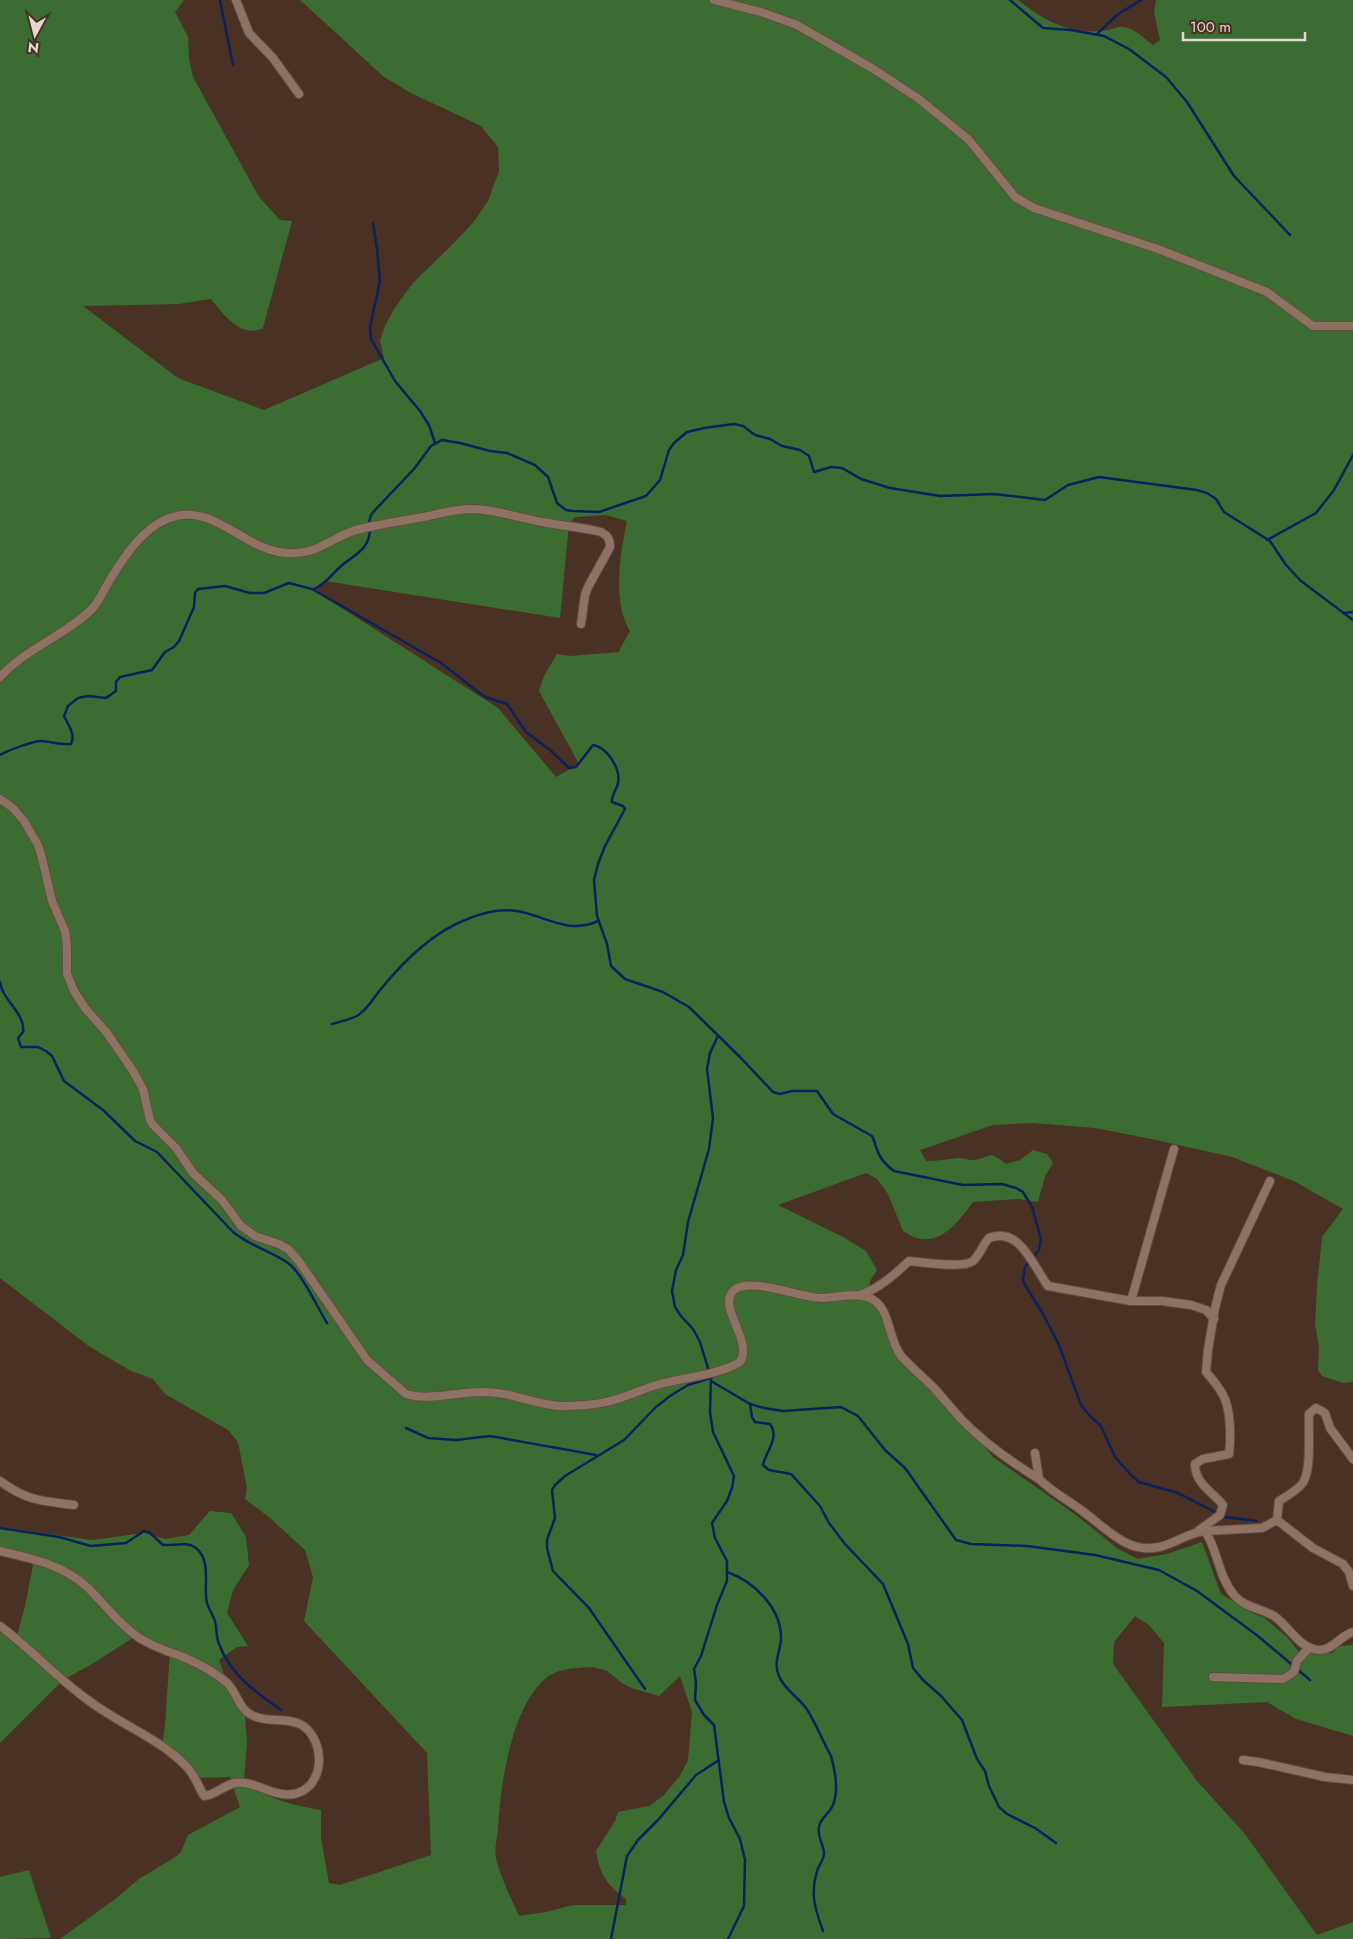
<svg xmlns="http://www.w3.org/2000/svg" width="1353" height="1939" font-family="Jost,sans-serif">
	<style>
		.green { fill: #3b6d33; fill-rule: evenodd }
		.lines { fill: none; stroke-linecap: round; stroke-linejoin: round }
		.stream { stroke: #0a215e; stroke-width: 2.5 }
		.street-casing { stroke: #624e43; stroke-width: 10 }
		.street { stroke: #8e7364; stroke-width: 8 }
	</style>
	<rect width="100%" height="100%" fill="#493124"/>
	<g class="green">
		<path d="M0 0H184L175 12 188 37 189 59 193 77 259 197 280 220 292 221 263 328C241 339 223 314 211 299L179 304 83 306 178 378 264 410 384 358 380 341 385 326 394 309 413 283 457 240 475 220 488 201 499 171 498 147 481 126 411 93 384 77 300 0H1018C1036 14 1053 26 1077 30 1087 32 1101 32 1112 29 1115 28 1119 26 1123 27 1134 28 1144 38 1153 45L1160 40 1154 12 1156 0H1353V1382L1343 1383 1322 1376 1318 1370 1319 1346 1315 1324 1317 1285 1322 1237 1343 1209 1294 1181 1232 1157 1156 1140 1095 1128 1033 1123 993 1125 920 1150 926 1161C937 1161 947 1159 958 1158 963 1158 969 1161 974 1160 992 1157 987 1149 1006 1164L1020 1160 1033 1150 1047 1154 1053 1163 1045 1176 1038 1202 1019 1199 973 1202C960 1219 943 1245 917 1238 912 1237 907 1233 903 1231L888 1194 877 1179 866 1173 778 1205 843 1237 866 1251 877 1270 870 1281 869 1290 892 1344 963 1420 993 1457 1076 1515 1117 1548 1138 1559 1167 1554 1202 1542 1221 1594 1252 1613 1263 1617 1287 1637 1299 1652 1332 1653 1340 1646 1353 1645V1736L1296 1719 1267 1702 1162 1707 1164 1643 1149 1625 1135 1616 1114 1642 1113 1664 1197 1781 1245 1834 1317 1935 1353 1922V1939H60L115 1899 139 1879 177 1856 181 1852 188 1835 240 1807 230 1777 195 1778 162 1746 165 1725 170 1652 136 1636 92 1664 63 1680 0 1743V1629L16 1640 25 1606 34 1560 0 1551V1527L92 1540 144 1533 165 1539 189 1535 210 1511 231 1513 246 1537 249 1565 233 1590 227 1613 248 1646 237 1647 219 1660 231 1694 245 1716 247 1743 244 1780C264 1799 295 1805 321 1810V1838L329 1883 340 1885 431 1855 427 1753 304 1621 313 1577 305 1550 270 1518 245 1499 247 1488 238 1442 228 1430 165 1394 153 1379 131 1371 90 1347 0 1278ZM606 515 627 521C620 554 612 602 630 631L620 649 619 652 570 656 557 654 544 676 539 691 579 764 556 777 498 708 315 591 325 581 560 618 569 524 575 517ZM592 1667 607 1671 622 1683 632 1688 659 1696 680 1676 692 1712 688 1760 680 1776 663 1796 649 1806 618 1812 615 1821 596 1851C600 1875 607 1885 626 1899V1905H573L546 1912 519 1916C511 1898 501 1878 496 1859 494 1850 497 1838 498 1829 500 1787 511 1708 545 1679 557 1668 576 1668 592 1667Z"/>
		<polygon points="29,1870 51,1938 0,1939 0,1877"/>
	</g>
	<g class="lines">
		<g class="stream">
			<polyline points="1010,0 1043,28 1071,30 1104,36 1129,49 1166,77 1187,102 1234,176 1290,235"/>
			<polyline points="220,1 233,65"/>
			<polyline points="1097,34 1117,15 1141,0"/>
			<polyline points="373,223 377,249 380,281 370,327 371,339 395,381 420,411 429,425 435,443"/>
			<polyline points="369,522 371,515 376,509 414,469 431,446 442,440 460,443 490,451 507,453 535,465 548,477 557,503 566,510 573,511 599,512 646,496 660,480 669,450 674,443 687,432 704,428 734,424 743,426 755,435 770,439 782,446 800,450 809,456 814,472 831,467 842,468 861,479 890,488 940,496 994,494 1045,500 1068,485 1099,477 1197,490 1207,493 1216,499 1224,512 1270,541 1286,565 1301,581 1353,620"/>
			<polyline points="1267,540 1316,513 1334,490 1353,455"/>
			<path d="M314 589C326 584 332 574 341 566 354 555 369 550 370 530"/>
			<polyline points="1343,613 1353,612"/>
			<path d="M0 755C7 751 35 740 42 741 52 742 61 745 71 744 76 734 68 725 64 716L68 706 78 698 88 696 106 698 116 691V682L120 677 152 670 165 652 174 647 179 641 194 607 195 593 198 589 225 586 250 593H264L289 583 312 589 441 663 485 697 507 704 526 732 550 750 569 768 576 767 593 745C607 747 621 769 618 783 617 790 611 795 612 802L623 806 625 809 605 846 598 864 594 880 597 916 607 944 611 966 625 979 663 992 689 1007 740 1057 773 1092 780 1094 792 1091H817L833 1114 872 1136C875 1141 875 1146 878 1152 881 1160 887 1166 894 1171L963 1185 1002 1184 1016 1188 1023 1192 1032 1207 1041 1239 1039 1250 1025 1267 1023 1280 1025 1285 1043 1314 1059 1345 1081 1405 1089 1415 1101 1426 1115 1457 1130 1474 1139 1482 1178 1493 1225 1517 1257 1521"/>
			<path d="M0 982C2 1000 26 1014 23 1032L18 1038 21 1047H38L46 1051 52 1056 64 1081 103 1110 135 1141 157 1152 233 1232C250 1246 271 1251 288 1263 302 1273 317 1307 327 1323"/>
			<path d="M332 1024C340 1022 349 1020 357 1016 367 1010 373 999 380 990 402 963 432 933 465 920 481 913 499 908 517 911 546 916 568 935 598 921"/>
			<polyline points="718,1036 710,1053 707,1069 713,1118 709,1149 688,1222 683,1255 676,1270 672,1291 675,1307 681,1316 693,1329 700,1342 711,1378 710,1412 713,1432 734,1476 732,1488 727,1501 712,1523 715,1538 727,1561 727,1581 717,1605 701,1656 694,1669 696,1682 695,1700 704,1715 714,1725 724,1802 729,1818 740,1839 745,1860 744,1906 728,1939"/>
			<polyline points="711,1381 750,1404 764,1408 783,1411 841,1407 858,1416 885,1450 905,1468 956,1540 971,1544 1027,1546 1095,1555 1159,1570 1197,1591 1258,1636 1310,1680"/>
			<path d="M750 1404 752 1417 755 1422 770 1424C780 1438 766 1451 763 1465L769 1470 791 1474 820 1506 829 1523 845 1544 883 1584 908 1644 913 1668 923 1680 941 1696 962 1720 977 1759 985 1771 989 1786 999 1807 1007 1814 1035 1828 1056 1843"/>
			<polyline points="406,1428 428,1438 456,1440 490,1436 596,1455"/>
			<path d="M0 1528 59 1537 91 1546 126 1543 144 1531 149 1532 163 1545C174 1546 187 1541 196 1548 212 1561 203 1587 207 1603 209 1610 213 1615 215 1621 217 1629 216 1637 219 1644 230 1674 255 1692 281 1710"/>
			<path d="M727 1572C754 1581 782 1609 781 1639 780 1652 773 1664 779 1676 784 1689 798 1697 806 1708 816 1723 822 1740 831 1756 835 1771 839 1789 833 1805 830 1813 820 1818 819 1827 817 1837 824 1845 824 1853 824 1860 819 1865 817 1871 810 1894 815 1909 823 1931"/>
			<polyline points="645,1689 589,1608 553,1571 547,1548 547,1540 555,1518 552,1490 555,1485 565,1476 624,1440 656,1407 670,1396 688,1385 711,1378"/>
			<polyline points="611,1939 627,1856 638,1840 658,1820 696,1775 719,1760"/>
		</g>
		<g class="street-casing">
			<g id="street">
				<polyline points="236,0 249,33 273,58 299,94"/>
				<polyline points="714,0 764,13 797,25 875,70 919,99 969,140 1015,197 1034,208 1158,249 1267,292 1313,326 1353,326"/>
				<path d="M0 677C25 649 64 636 91 610 100 601 104 589 111 578 125 556 142 529 167 519 212 500 243 550 286 553 322 555 330 536 360 529 381 524 402 521 423 517 439 514 455 509 471 509 495 509 519 518 542 522 562 526 582 527 601 532 608 536 610 539 610 547L588 587 585 595 581 624"/>
				<path d="M0 799 13 808 24 821 37 843 41 854 52 901 65 931 67 946V974L74 991 85 1008 107 1033 133 1071 143 1089 150 1120 153 1125 176 1148 193 1173 222 1200 241 1226 255 1236 279 1244 288 1249 298 1260 367 1360 406 1394C427 1401 458 1392 481 1392 508 1391 533 1404 560 1406 578 1406 599 1405 617 1399 631 1395 645 1388 660 1384 686 1377 716 1376 740 1362 754 1341 716 1306 734 1290 752 1276 802 1299 823 1298 840 1297 861 1291 875 1301 890 1312 889 1341 901 1356 911 1367 923 1377 934 1388 943 1398 952 1409 961 1419 984 1443 1011 1462 1039 1479L1035 1453"/>
				<path d="M859 1295C878 1290 895 1274 909 1261 923 1262 963 1269 973 1261 980 1255 983 1244 989 1238 1020 1226 1033 1266 1048 1286L1131 1301H1162L1191 1305 1206 1310 1214 1319"/>
				<polyline points="1131,1301 1174,1149"/>
				<path d="M1039 1479C1053 1493 1070 1501 1085 1513 1108 1530 1128 1554 1159 1547 1175 1544 1189 1532 1205 1531 1218 1550 1218 1576 1234 1595 1245 1608 1261 1608 1274 1616 1289 1626 1300 1650 1320 1650 1333 1650 1341 1635 1353 1632"/>
				<path d="M0 1481C27 1501 42 1501 74 1505"/>
				<path d="M1277 1520 1279 1501C1287 1496 1296 1491 1302 1484 1312 1472 1308 1431 1309 1414L1316 1408 1325 1413 1330 1428 1353 1459"/>
				<path d="M1198 1531 1220 1515 1223 1505C1212 1491 1195 1484 1195 1464L1203 1459 1229 1454C1231 1439 1231 1409 1223 1395 1219 1387 1212 1379 1206 1372L1208 1350 1215 1308 1221 1285 1270 1181"/>
				<polyline points="1204,1531 1262,1528 1277,1520 1313,1548 1343,1564 1349,1572 1353,1586"/>
				<path d="M0 1551C31 1558 63 1565 87 1587 104 1603 117 1623 138 1637 151 1646 167 1651 183 1657 198 1663 212 1671 225 1681 236 1690 237 1704 247 1712 264 1726 292 1714 307 1729 326 1748 323 1788 294 1794 274 1798 255 1780 235 1783 224 1785 214 1796 204 1796 198 1786 195 1775 186 1766 159 1738 119 1724 88 1700 57 1678 31 1649 0 1626"/>
				<polyline points="1213,1677 1283,1679 1294,1672 1297,1661 1309,1648"/>
				<polyline points="1243,1760 1258,1762 1325,1777 1353,1780"/>
			</g>
		</g>
		<use href="#street" class="street"/>
	</g>
	<g transform="translate(35 35) rotate(187)" stroke="#493124" stroke-width="4" paint-order="stroke">
	<path d="M0-4L9 19L0 12L-9 19Z" fill="#e6d7cf"/>
	<text y="-8" font-size="14" font-weight="bold" text-anchor="middle" fill="#e6d7cf">N</text>
	</g>
	<path d="M1183 32v8h122v-8" fill="none" stroke="#e6d7cf" stroke-width="2.5"/>
	<text x="1190" y="32" font-size="15" fill="#e6d7cf" stroke="#493124" stroke-width="4" paint-order="stroke">100 m</text>
</svg>
